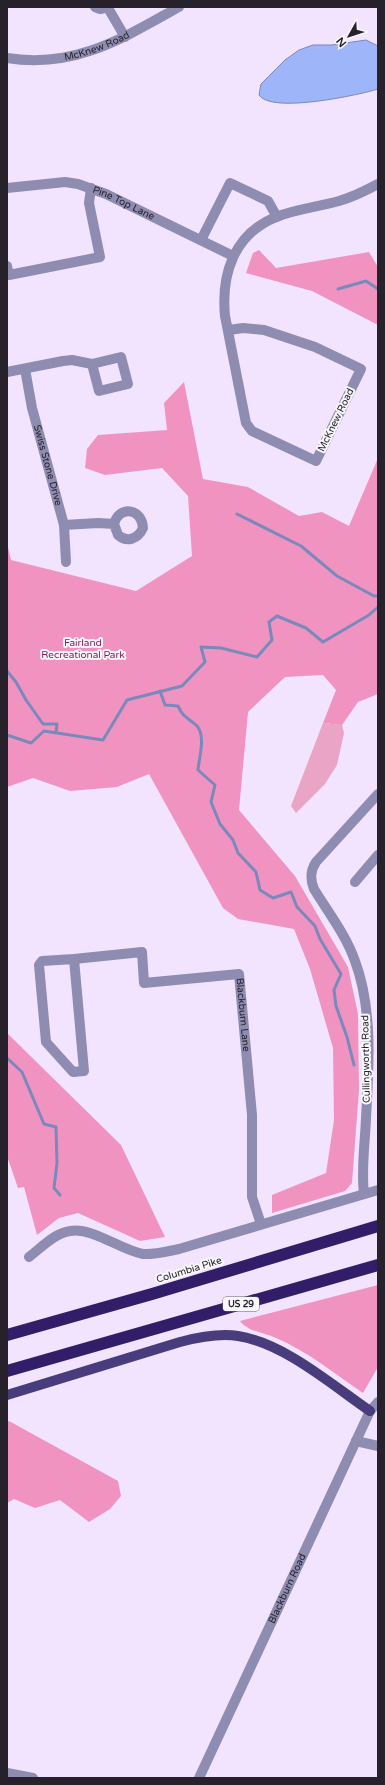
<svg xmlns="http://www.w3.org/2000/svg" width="385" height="1785" font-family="'Varela Round',sans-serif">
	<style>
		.green { fill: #eaa4c5 }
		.forest { fill: #f193c1 }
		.water { fill: #9eb5f9; stroke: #7a89bb }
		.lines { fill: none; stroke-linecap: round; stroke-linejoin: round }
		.stream { stroke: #7a89bb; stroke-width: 3 }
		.minor { stroke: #8f8cb2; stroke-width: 10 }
		.major { stroke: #493c7d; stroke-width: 10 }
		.highway { stroke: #321d69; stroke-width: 12 }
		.labels { text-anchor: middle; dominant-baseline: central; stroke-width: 4; stroke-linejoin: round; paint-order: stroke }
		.shield { fill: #f9f7fc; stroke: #656169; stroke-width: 1 }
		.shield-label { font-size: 9px; font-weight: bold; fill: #26212a }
		.street-label { font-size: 10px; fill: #26212a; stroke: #f9f7fc }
		.park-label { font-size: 10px; fill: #8b1f5e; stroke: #f9f7fc }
	</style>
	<rect width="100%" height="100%" fill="#f2e4fe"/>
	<polygon class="green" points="323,723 342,725 344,733 337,765 325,784 296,813 291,806"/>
	<g class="forest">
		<polygon points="259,250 276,268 369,252 378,267 378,325 312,291 246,273 253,253"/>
		<polygon points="184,382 203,479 248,487 299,516 322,512 349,526 378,458 378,694 358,702 342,725 323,723 336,690 323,675 285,677 248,712 239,810 295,876 348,967 358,1014 359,1090 352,1183 345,1191 272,1213 272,1195 326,1173 334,1120 333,1048 310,969 294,929 238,919 223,908 149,774 117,787 70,791 33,778 7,787 7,543 11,560 136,591 192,556 188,496 162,468 105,475 85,468 87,449 98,435 167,430 164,403"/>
		<polygon points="7,1033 121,1145 165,1237 140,1241 78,1213 59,1218 37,1235 24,1187 18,1188 7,1156"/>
		<path d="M378 1285V1367L363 1393C335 1374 307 1351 276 1338 264 1332 248 1332 240 1321Z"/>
		<polygon points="9,1421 118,1481 121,1496 110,1509 89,1522 60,1500 35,1508 14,1499 7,1503 7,1422"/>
	</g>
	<path class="water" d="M366 40 378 46V89C359 95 271 114 259 95L261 84 285 60 299 50 313 45H332Z"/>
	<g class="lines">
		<g class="stream">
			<polyline points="338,289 366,281 378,289"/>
			<polyline points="237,514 301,546 337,576 374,596 378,596"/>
			<polyline points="7,671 16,682 26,700 43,724 57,724 56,732"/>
			<path d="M160 691 165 705 178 706C184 719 188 717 197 726 206 736 199 758 198 770L215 785 211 802 220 824 233 840 238 853 256 872 260 890 273 898 291 892 297 907 315 926 320 939 341 974 334 990 336 1006 347 1037 354 1065"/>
			<polyline points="7,735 31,743 44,731 103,740 127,700 182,686 205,662 201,647 221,648 257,657 272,640 269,622 277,616 306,628 323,642 369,615 378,607"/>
			<polyline points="7,1058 22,1072 44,1124 56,1127 57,1163 54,1188 60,1195"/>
		</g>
		<g class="minor">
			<polyline points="95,7 100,9 109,7"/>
			<polyline points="108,8 125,37"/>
			<path id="s1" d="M7 58C75 69 123 38 179 7"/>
			<path id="s2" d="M7 188 65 182 78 184 106 194 233 256"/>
			<polyline points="201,240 230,183 268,201 277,217"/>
			<polyline points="7,266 9,275 100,257 89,203 91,188"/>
			<path d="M229 330 243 328 264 330 315 347 361 369 316 461 252 431 246 423 225 316C221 274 234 234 276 217 296 209 318 207 339 201 353 197 365 191 378 184"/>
			<path id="s3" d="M25 369 32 408 64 525 66 562"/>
			<polyline points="7,372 63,361 72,360 92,364 121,357 128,384 99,391 92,364"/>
			<path d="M64 525 98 523 114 524 118 535C127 543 138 539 143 528 142 508 119 505 114 524"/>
			<polyline points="355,882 378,855"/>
			<path id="s4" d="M74 959 42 961 39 965 46 1042 73 1072 84 1071 74 959 142 952 144 983 239 974 252 1115V1197L261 1224"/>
			<path d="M364 1194C361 1169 365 1144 366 1118 369 1067 373 1009 355 961 346 935 328 912 314 889 310 879 310 871 316 862L378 794"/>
			<path d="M29 1257C42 1247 55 1233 70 1231 93 1227 120 1250 143 1254 155 1255 168 1251 179 1249L378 1190"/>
			<polyline points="356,1441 378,1446"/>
			<polyline points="7,1773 33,1778"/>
			<path id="s5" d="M199 1778 356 1441 370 1411 378 1402"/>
		</g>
		<path class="major" d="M7 1395 180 1342C199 1337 219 1333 238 1336 284 1343 332 1385 370 1411"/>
		<g class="highway">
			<polyline points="7,1335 152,1294 378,1226"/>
			<polyline points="7,1371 378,1265"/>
		</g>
	</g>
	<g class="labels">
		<rect class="shield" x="223" y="1297" width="36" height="14" rx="3"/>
		<g class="shield-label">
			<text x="241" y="1304">US 29</text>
		</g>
		<g class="street-label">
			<text stroke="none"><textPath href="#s1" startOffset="92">McKnew Road</textPath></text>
			<text stroke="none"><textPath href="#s2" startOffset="121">Pine Top Lane</textPath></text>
			<text transform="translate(336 420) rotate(-64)">McKnew Road</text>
			<text stroke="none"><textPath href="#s3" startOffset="99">Swiss Stone Drive</textPath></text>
			<text stroke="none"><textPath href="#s4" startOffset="514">Blackburn Lane</textPath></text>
			<text transform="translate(366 1059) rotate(-91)">Cullingworth Road</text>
			<text transform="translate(189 1270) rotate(-17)">Columbia Pike</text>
			<text stroke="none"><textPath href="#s5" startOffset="209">Blackburn Road</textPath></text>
		</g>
		<g class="park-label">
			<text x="83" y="643">Fairland<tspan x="83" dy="12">Recreational Park</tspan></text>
		</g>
	</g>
	<rect width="385" height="1785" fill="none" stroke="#26212a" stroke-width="16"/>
	<g transform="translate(349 36) rotate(231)" stroke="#f9f7fc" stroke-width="3" paint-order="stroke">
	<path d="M0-3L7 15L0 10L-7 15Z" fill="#26212a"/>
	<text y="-6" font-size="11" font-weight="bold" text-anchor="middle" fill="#26212a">N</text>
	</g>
</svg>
